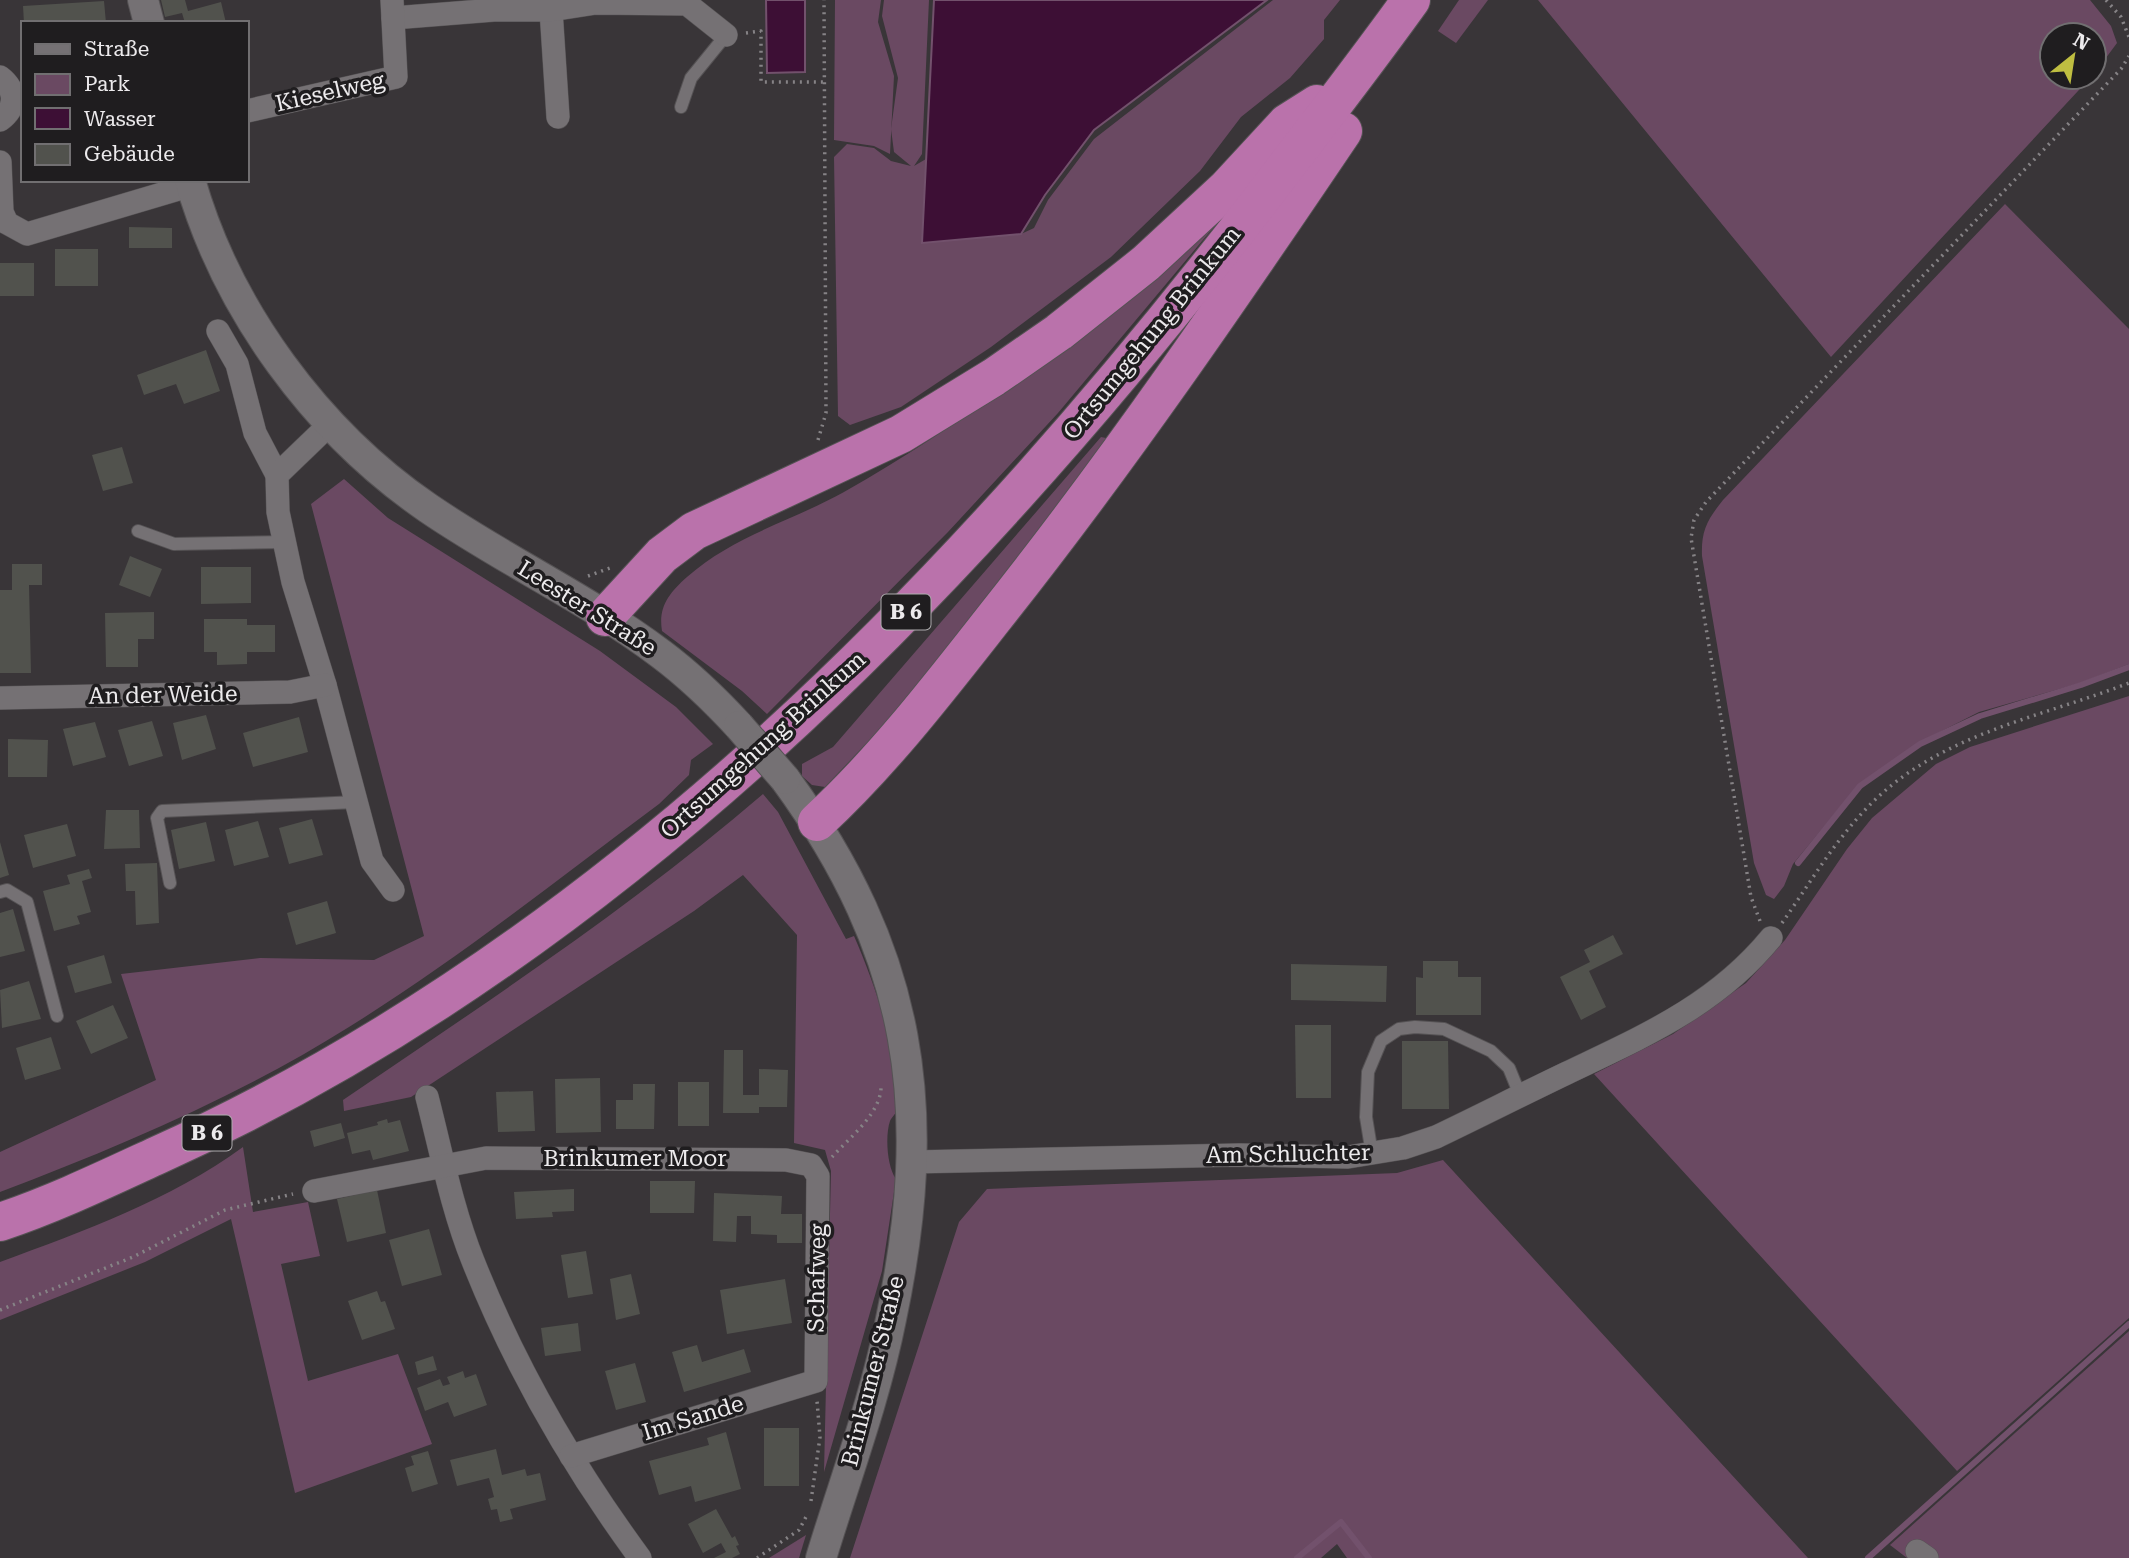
<svg xmlns="http://www.w3.org/2000/svg" width="2129" height="1558" font-family="'Roboto Serif',serif">
	<style>
		.green { fill: #6a4962 }
		.water { fill: #3d0f35; stroke: #72516c; stroke-width: 2 }
		.lines { fill: none; stroke-linecap: round; stroke-linejoin: round }
		.stream { stroke: #72516c; stroke-width: 6 }
		.building { fill: #51524d }
		.service-casing { stroke: #555254; stroke-width: 14 }
		.minor-casing { stroke: #555254; stroke-width: 24 }
		.tertiary-casing { stroke: #555254; stroke-width: 32 }
		.trunk-casing { stroke: #555254; stroke-width: 40 }
		.path { stroke: #868386; stroke-width: 3.5; stroke-dasharray: 2 5; stroke-linecap: butt }
		.service { stroke: #757174; stroke-width: 12 }
		.minor { stroke: #757174; stroke-width: 23 }
		.tertiary { stroke: #757174; stroke-width: 30 }
		.trunk { stroke: #ba72ab; stroke-width: 38 }
		.tertiary-bridge-casing { stroke: #555254; stroke-width: 32; stroke-linecap: butt }
		.tertiary-bridge { stroke: #757174; stroke-width: 30 }
		.labels { text-anchor: middle; dominant-baseline: central; stroke-width: 7; stroke-linejoin: round; paint-order: stroke }
		.shield { fill: #1f1d1f; stroke: #aeacae; stroke-width: 2 }
		.shield-label { font-size: 21px; font-weight: bold; fill: #eceaec }
		.street-label { font-size: 23px; fill: #eceaec; stroke: #1f1d1f }
	</style>
	<rect width="100%" height="100%" fill="#393538"/>
	<g class="green">
		<polygon points="835,0 881,0 878,22 894,76 890,154 874,146 834,140"/>
		<polygon points="884,0 929,0 922,154 914,166 926,159 923,242 1021,234 1034,228 1048,200 1094,139 1273,0 1340,0 1324,20 1324,39 1290,78 1241,117 1200,171 1111,257 991,347 901,407 850,425 838,416 834,157 847,144 874,148 891,161 911,166 894,152 891,129 898,78 882,16"/>
		<polygon points="1459,0 1488,0 1456,43 1438,31"/>
		<polygon points="1538,0 2090,0 2111,26 2117,43 2094,74 2094,35 2052,35 2052,77 2091,77 1831,357"/>
		<path d="M2005 204 2129 329V664L2080 683 1979 712 1920 742 1859 784 1793 864 1784 886 1774 899 1766 895 1754 863 1702 556C1701 531 1707 520 1723 500Z"/>
		<path d="M1218 222 1058 413 948 532 767 714 742 691 662 631C658 607 669 593 687 577 733 536 792 521 844 492 979 416 1098 318 1218 222Z"/>
		<polygon points="1101,437 1106,438 1105,447 898,710 825,787 812,785 802,776 802,764 833,747"/>
		<path d="M344 479 388 518 600 651 676 707 713 744 691 760 689 775 659 804C557 880 457 960 349 1027 239 1096 121 1146 0 1192V1152L156 1080 121 974 260 958 374 960 424 936 311 504Z"/>
		<polygon points="2129,696 2129,1318 1957,1471 1594,1074 1673,1034 1746,983 1785,940 1847,849 1872,818 1936,764 1970,747"/>
		<path d="M763 794 778 812 846 939 854 936C877 989 897 1049 897 1107 897 1114 892 1116 890 1121 885 1136 887 1167 896 1179L882 1271 824 1472 831 1171 825 1150 794 1143 797 935 743 875 694 911 411 1097 344 1111 343 1100C487 1002 632 907 763 794Z"/>
		<path d="M243 1147 253 1212 308 1202 320 1256 281 1264 308 1381 398 1354 432 1444 295 1493 231 1219 145 1262 0 1320V1262C84 1231 170 1200 243 1147Z"/>
		<polygon points="1443,1160 1808,1558 1347,1558 1337,1544 1321,1558 850,1558 959,1222 987,1189 1397,1173"/>
		<polygon points="2129,1331 2129,1558 1907,1558 1890,1545"/>
		<polygon points="806,1535 799,1558 769,1558"/>
	</g>
	<g class="water">
		<polygon points="766,0 805,0 805,72 767,73"/>
		<polygon points="934,0 1267,0 1094,130 1045,195 1021,234 922,243"/>
	</g>
	<g class="lines">
		<g class="stream">
			<polyline points="1798,863 1860,786 1920,744 1980,716 2081,685 2129,667"/>
			<polyline points="1297,1558 1341,1522 1369,1558"/>
			<polyline points="1868,1558 2129,1324"/>
		</g>
	</g>
	<g class="building">
		<polygon points="161,0 185,0 188,11 221,2 226,23 185,23 182,13 165,17"/>
		<polygon points="104,1 106,23 24,23 23,6"/>
		<polygon points="129,227 172,228 172,248 129,248"/>
		<rect x="55" y="249" width="43" height="37"/>
		<rect x="0" y="263" width="34" height="33"/>
		<polygon points="206,350 220,391 184,404 176,384 144,395 137,375"/>
		<polygon points="122,447 133,483 103,491 92,455"/>
		<polygon points="130,556 162,569 150,597 119,585"/>
		<polygon points="12,564 42,564 42,585 29,585 31,673 0,673 0,590 12,590"/>
		<polygon points="201,567 251,567 251,603 201,604"/>
		<polygon points="154,612 154,639 138,639 138,667 106,667 105,613"/>
		<polygon points="204,619 247,619 247,625 275,625 275,652 247,652 247,664 217,665 217,652 204,652"/>
		<polygon points="206,715 216,749 182,760 173,723"/>
		<polygon points="299,717 308,752 253,767 243,733"/>
		<polygon points="152,721 163,756 129,766 118,730"/>
		<polygon points="95,722 106,757 73,766 63,729"/>
		<polygon points="8,739 48,740 47,777 8,777"/>
		<polygon points="106,810 139,810 140,848 104,849"/>
		<polygon points="312,819 323,855 289,864 279,828"/>
		<polygon points="258,821 269,857 234,866 225,830"/>
		<polygon points="206,822 215,861 179,869 171,830"/>
		<polygon points="67,824 76,856 33,868 24,835"/>
		<polygon points="0,842 9,875 0,878"/>
		<polygon points="157,863 159,923 136,925 135,891 126,891 125,864"/>
		<polygon points="89,869 92,878 82,881 91,912 77,916 80,924 54,931 43,891 70,884 67,875"/>
		<polygon points="327,901 336,933 296,945 287,913"/>
		<polygon points="13,909 25,951 0,957 0,913"/>
		<polygon points="1613,935 1623,954 1589,971 1606,1007 1581,1020 1560,977 1590,962 1584,950"/>
		<polygon points="104,955 112,983 75,993 67,966"/>
		<polygon points="1423,961 1458,961 1458,977 1481,977 1481,1015 1416,1015 1416,977 1423,978"/>
		<polygon points="1291,964 1387,966 1386,1002 1291,1000"/>
		<polygon points="29,981 41,1019 2,1028 0,990"/>
		<polygon points="113,1005 128,1038 91,1054 76,1021"/>
		<polygon points="1295,1025 1331,1025 1331,1098 1296,1098"/>
		<polygon points="51,1037 61,1069 25,1080 16,1048"/>
		<polygon points="1402,1041 1448,1041 1449,1109 1402,1109"/>
		<polygon points="724,1050 743,1050 743,1095 759,1095 759,1069 788,1070 787,1107 759,1107 759,1113 723,1113"/>
		<polygon points="600,1078 601,1132 556,1133 555,1079"/>
		<rect x="678" y="1082" width="31" height="44"/>
		<polygon points="633,1084 655,1084 654,1129 616,1129 616,1100 633,1100"/>
		<polygon points="533,1091 535,1131 498,1132 496,1092"/>
		<polygon points="387,1119 388,1123 400,1120 409,1151 373,1160 370,1150 352,1154 347,1133 378,1125 377,1122"/>
		<polygon points="341,1123 345,1138 314,1147 310,1131"/>
		<polygon points="650,1181 695,1181 694,1213 650,1213"/>
		<polygon points="574,1189 574,1211 552,1212 553,1217 516,1219 514,1192"/>
		<polygon points="377,1190 386,1233 347,1242 337,1199"/>
		<polygon points="714,1193 782,1196 781,1214 802,1214 802,1243 777,1243 777,1235 751,1234 751,1216 737,1216 736,1242 713,1241"/>
		<polygon points="429,1229 442,1275 402,1286 389,1240"/>
		<polygon points="586,1251 593,1294 568,1298 561,1255"/>
		<polygon points="631,1274 640,1314 616,1320 610,1279"/>
		<polygon points="785,1279 792,1323 727,1334 720,1290"/>
		<polygon points="377,1291 381,1302 385,1301 395,1329 362,1340 348,1301"/>
		<polygon points="578,1323 581,1351 545,1356 541,1328"/>
		<polygon points="697,1345 702,1362 744,1349 751,1372 684,1392 672,1352"/>
		<polygon points="433,1356 437,1370 418,1375 415,1362"/>
		<polygon points="635,1363 646,1402 616,1410 605,1371"/>
		<polygon points="463,1371 465,1378 476,1374 487,1405 454,1417 448,1402 425,1411 417,1388 440,1379 443,1386 450,1384 447,1377"/>
		<rect x="764" y="1428" width="35" height="58"/>
		<polygon points="726,1432 741,1489 695,1502 691,1486 659,1495 649,1461 709,1445 707,1438"/>
		<polygon points="496,1449 502,1475 525,1469 527,1476 540,1473 546,1500 510,1509 513,1519 500,1522 497,1509 491,1510 488,1499 494,1497 489,1478 457,1486 450,1460"/>
		<polygon points="428,1451 438,1484 412,1492 405,1468 414,1465 411,1456"/>
		<polygon points="716,1509 732,1538 735,1536 739,1545 736,1546 740,1554 732,1558 714,1558 726,1552 721,1543 703,1553 688,1524"/>
	</g>
	<g class="lines">
		<g class="service-casing">
			<g id="service">
				<polyline points="681,107 691,78 726,35"/>
				<polyline points="138,531 174,544 286,542"/>
				<polyline points="170,883 157,818 162,811 356,802"/>
				<polyline points="0,892 7,890 27,902 57,1016"/>
				<polyline points="1372,1154 1366,1117 1368,1072 1381,1041 1399,1029 1415,1027 1444,1029 1491,1051 1509,1068 1520,1095"/>
			</g>
		</g>
		<g class="minor-casing">
			<g id="minor">
				<polyline points="551,10 558,117"/>
				<polyline points="393,18 494,10 551,10 596,3 687,4 726,35"/>
				<path d="M0 77C16 89 17 108 0 120"/>
				<polyline points="247,111 396,77 392,0"/>
				<polyline points="0,162 2,212 7,223 27,234 192,185"/>
				<polyline points="218,331 237,364 255,433 277,475"/>
				<polyline points="331,423 277,475 278,512 293,582 325,685 372,861 393,890"/>
				<polyline points="0,698 290,692 325,685"/>
				<path d="M427 1097C441 1151 452 1209 473 1261 515 1367 573 1467 640 1558"/>
				<path d="M912 1162 1239 1155 1348 1157 1403 1148 1436 1137C1480 1116 1523 1094 1567 1073 1644 1036 1715 1006 1771 938"/>
				<polyline points="314,1191 486,1158 786,1160 811,1165 818,1176 816,1381 571,1456"/>
				<polyline points="1917,1551 1927,1558"/>
			</g>
		</g>
		<g class="tertiary-casing">
			<g id="tertiary">
				<polyline points="143,0 149,23"/>
				<path d="M190 180C227 310 317 432 428 508 504 560 588 599 661 654 689 675 715 700 739 726"/>
				<path d="M785 779C913 954 935 1110 891 1319 875 1400 845 1479 821 1558"/>
			</g>
		</g>
		<g class="trunk-casing">
			<g id="trunk">
				<polyline points="605,617 662,555 694,531 901,434 994,377 1059,332 1146,263 1227,188 1287,123 1317,104"/>
				<path d="M817 822C883 761 939 688 994 618 1118 462 1231 297 1343 131"/>
				<path d="M0 1222C54 1204 106 1179 158 1155 609 951 964 585 1262 198 1312 132 1363 67 1411 0"/>
			</g>
		</g>
		<g class="path">
			<polyline points="2106,0 2121,17 2129,37"/>
			<polyline points="746,33 761,31 761,82 825,82"/>
			<polyline points="818,440 826,413 824,0"/>
			<polyline points="588,576 610,568"/>
			<polyline points="1760,921 1751,897 1691,538 1694,520 1706,502 2121,69 2129,56"/>
			<path d="M1782 923C1808 886 1832 845 1864 811 1934 735 2036 719 2129 683"/>
			<path d="M832 1157C849 1138 883 1112 881 1084"/>
			<polyline points="0,1310 133,1257 225,1210 293,1194"/>
			<polyline points="811,1501 820,1437 817,1401"/>
			<polyline points="757,1558 799,1530 807,1515"/>
		</g>
		<use href="#service" class="service"/>
		<use href="#minor" class="minor"/>
		<use href="#tertiary" class="tertiary"/>
		<use href="#trunk" class="trunk"/>
		<g class="tertiary-bridge-casing">
			<polyline id="tertiary-bridge" points="739,726 785,779"/>
		</g>
		<use href="#tertiary-bridge" class="tertiary-bridge"/>
	</g>
	<g class="labels">
		<g class="shield">
			<rect x="881.5" y="594.5" width="49" height="35" rx="5"/>
			<rect x="182.5" y="1115.5" width="49" height="35" rx="5"/>
		</g>
		<g class="shield-label">
			<text x="906" y="612">B 6</text>
			<text x="207" y="1133">B 6</text>
		</g>
		<g class="street-label">
			<text transform="translate(330 92) rotate(-13)">Kieselweg</text>
			<text transform="translate(1152 333) rotate(-51)">Ortsumgehung Brinkum</text>
			<text transform="translate(587 608) rotate(32)">Leester Straße</text>
			<text transform="translate(163 695) rotate(-1)">An der Weide</text>
			<text transform="translate(763 745) rotate(-42)">Ortsumgehung Brinkum</text>
			<text transform="translate(1288 1154) rotate(-1)">Am Schluchter</text>
			<text x="635" y="1158">Brinkumer Moor</text>
			<text transform="translate(817 1278) rotate(-89)">Schafweg</text>
			<text transform="translate(873 1371) rotate(-76)">Brinkumer Straße</text>
			<text transform="translate(693 1418) rotate(-17)">Im Sande</text>
		</g>
	</g>
	<rect x="21" y="21" width="228" height="161" fill="#1f1d1f" stroke="#716f71" stroke-width="2"/>
	<rect x="35" y="44" width="35" height="10" fill="#757174" stroke="#716f71" stroke-width="2"/>
	<text x="84" y="56" font-size="21" fill="#eceaec">Straße</text>
	<rect x="35" y="74" width="35" height="21" fill="#6a4962" stroke="#716f71" stroke-width="2"/>
	<text x="84" y="91" font-size="21" fill="#eceaec">Park</text>
	<rect x="35" y="108" width="35" height="21" fill="#3d0f35" stroke="#716f71" stroke-width="2"/>
	<text x="84" y="126" font-size="21" fill="#eceaec">Wasser</text>
	<rect x="35" y="144" width="35" height="21" fill="#51524d" stroke="#716f71" stroke-width="2"/>
	<text x="84" y="161" font-size="21" fill="#eceaec">Gebäude</text>
	<g transform="translate(2073 56) rotate(30)"><circle r="33" fill="#1f1d1f" stroke="#716f71" stroke-width="2"/>
	<path d="M0-5L12 26L0 18L-12 26Z" fill="#bfbe41"/>
	<text y="-10" font-size="19" font-weight="bold" text-anchor="middle" fill="#eceaec">N</text>
	</g>
</svg>
